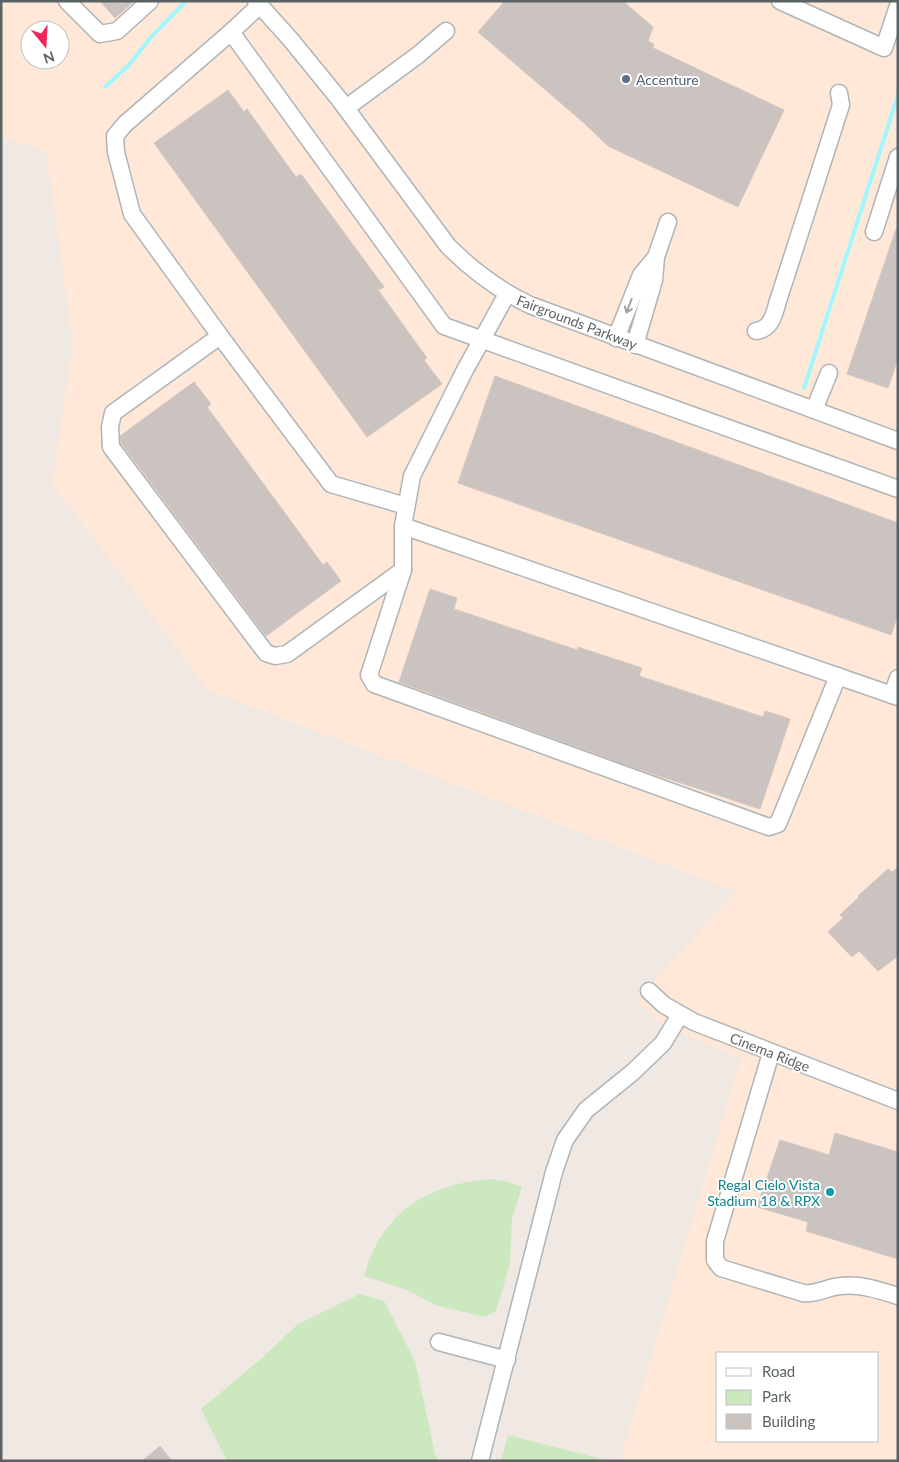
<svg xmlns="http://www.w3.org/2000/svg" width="899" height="1462" font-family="Lato,sans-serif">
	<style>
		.commercial { fill: #ffe8d7; fill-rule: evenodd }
		.green { fill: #cce8be }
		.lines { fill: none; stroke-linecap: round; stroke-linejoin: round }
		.stream { stroke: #a2f6ff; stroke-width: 4 }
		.building { fill: #cac3c0; stroke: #d4c7c1 }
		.minor-casing { stroke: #afb4b6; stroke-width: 19 }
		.minor { stroke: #fff; stroke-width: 16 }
		.oneway { stroke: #9da1a2 }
		.service-dot { fill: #5c6f8a; stroke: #fff; stroke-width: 2 }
		.culture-dot { fill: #0f9aa8; stroke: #fff; stroke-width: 2 }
		.labels { text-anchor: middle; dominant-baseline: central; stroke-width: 4; stroke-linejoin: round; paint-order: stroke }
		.service-label { font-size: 14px; fill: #4e5e75; stroke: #fff; text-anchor: start }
		.street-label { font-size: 14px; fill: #5b6264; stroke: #fff }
		.culture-label { font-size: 14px; fill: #0d838f; stroke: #fff; text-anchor: end }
	</style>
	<rect width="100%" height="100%" fill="#efe8e3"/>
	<path class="commercial" d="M1 1H898V1461H620L741 1058 668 1029 635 1001 736 892 208 690 52 483 73 344 46 152 1 137ZM30 30H60V60H30ZM718 1353H878V1441H718Z"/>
	<g class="green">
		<path d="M491 1179 509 1182 522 1187 512 1219 510 1264 496 1311 485 1317 435 1305 407 1290 364 1276C382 1212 427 1184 491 1179Z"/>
		<polygon points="360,1294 384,1301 415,1361 435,1454 439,1461 227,1461 201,1409 261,1359 298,1324"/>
		<polygon points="508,1435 605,1460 501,1461"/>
	</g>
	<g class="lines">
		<g class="stream">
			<polyline points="105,87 129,65 152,36 186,1"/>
			<polyline points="804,388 898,95"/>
		</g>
	</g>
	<g class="building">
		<polygon points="100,1 134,1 115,18"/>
		<polygon points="505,1 623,1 653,27 648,41 654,44 653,48 784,110 738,207 608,146 584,123 478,32"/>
		<polygon points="228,90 244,112 247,109 296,177 301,174 384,287 378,290 427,358 424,360 442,384 367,437 154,143"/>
		<polygon points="896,229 898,230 898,358 888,388 847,374"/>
		<polygon points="495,376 898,523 898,614 891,635 458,483"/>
		<polygon points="194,382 211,404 207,407 323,565 327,562 341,581 266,636 121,443 120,436"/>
		<polygon points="430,589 457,598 454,609 577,650 578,647 642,668 639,676 763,717 765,711 790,719 760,809 629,766 399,682"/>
		<polygon points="898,867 898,956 878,971 859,951 852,957 828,932 843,918 840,915 859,897 858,896 888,869 892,872"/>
		<polygon points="835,1133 898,1152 898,1259 806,1231 808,1222 757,1207 780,1140 829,1155"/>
		<polygon points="160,1446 172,1461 142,1461"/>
	</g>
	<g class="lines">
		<g class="minor-casing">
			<g id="minor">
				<polyline points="67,1 100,34 117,31 150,1"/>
				<path d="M256 1 291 40 339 99 448 246C473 271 498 290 530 305L898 441"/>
				<polyline points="780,1 884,48 898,6"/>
				<polyline points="231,32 260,5"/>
				<polyline points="346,108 418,55 446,31"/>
				<polyline points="874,232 898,157"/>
				<polyline points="507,294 465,370 412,476 403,526 898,697"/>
				<path d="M756 331C772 329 774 314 778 301L841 105 839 93"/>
				<polyline points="220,336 331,484 406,506"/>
				<polyline points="616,338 641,275 656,257"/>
				<polyline points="635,345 654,280 656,257 668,222"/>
				<polyline points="814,410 829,373"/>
				<polyline points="403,526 403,570 287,654 275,656 266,653 111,447 110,427 113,413 220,336 132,214 116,152 115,136 125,124 231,32 444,326 898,489"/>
				<polyline points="403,570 369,675 374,684 769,827 778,824 838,676"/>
				<polyline points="892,695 898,678"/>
				<polyline points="649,991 664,1005 694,1022 898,1101"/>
				<path d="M771 1053 715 1241V1260L721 1268 803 1293C816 1295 827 1287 841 1286 861 1284 879 1290 898 1296"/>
				<polyline points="439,1342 507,1360"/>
				<polyline points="480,1461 554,1172 565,1140 586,1110 633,1072 663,1043 680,1015"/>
			</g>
		</g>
		<use href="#minor" class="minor"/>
	</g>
	<defs><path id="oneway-shaft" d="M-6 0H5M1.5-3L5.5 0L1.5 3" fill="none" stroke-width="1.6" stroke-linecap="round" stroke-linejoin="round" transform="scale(1.25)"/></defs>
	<use class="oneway" href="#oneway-shaft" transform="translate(629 306) rotate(111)"/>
	<circle class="service-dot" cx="626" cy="79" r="5"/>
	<circle class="culture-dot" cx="830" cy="1192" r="5"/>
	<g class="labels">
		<g class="service-label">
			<text x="636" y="79">Accenture</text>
		</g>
		<g class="street-label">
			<text transform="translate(577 322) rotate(21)">Fairgrounds Parkway</text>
			<text transform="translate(770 1052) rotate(21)">Cinema Ridge</text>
		</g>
		<g class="culture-label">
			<text x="820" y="1184">Regal Cielo Vista<tspan x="820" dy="16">Stadium 18 &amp; RPX</tspan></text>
		</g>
	</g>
	<rect width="899" height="1462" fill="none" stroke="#5b6264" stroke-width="5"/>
	<rect x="716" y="1352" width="162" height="90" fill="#ffffff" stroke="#bdc0c1"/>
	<rect x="726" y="1368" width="25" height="8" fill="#ffffff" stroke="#bdc0c1"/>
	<text x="762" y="1377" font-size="15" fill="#5b6264">Road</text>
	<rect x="726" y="1390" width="25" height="15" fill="#cce8be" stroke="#bdc0c1"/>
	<text x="762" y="1402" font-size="15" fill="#5b6264">Park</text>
	<rect x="726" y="1414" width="25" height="15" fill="#cac3c0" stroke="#bdc0c1"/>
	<text x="762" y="1427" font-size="15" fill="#5b6264">Building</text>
	<g transform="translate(45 45) rotate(162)"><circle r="24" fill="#ffffff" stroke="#bdc0c1"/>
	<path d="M0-4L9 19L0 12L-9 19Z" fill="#f2255a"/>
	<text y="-8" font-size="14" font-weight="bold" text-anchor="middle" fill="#5b6264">N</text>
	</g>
</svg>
